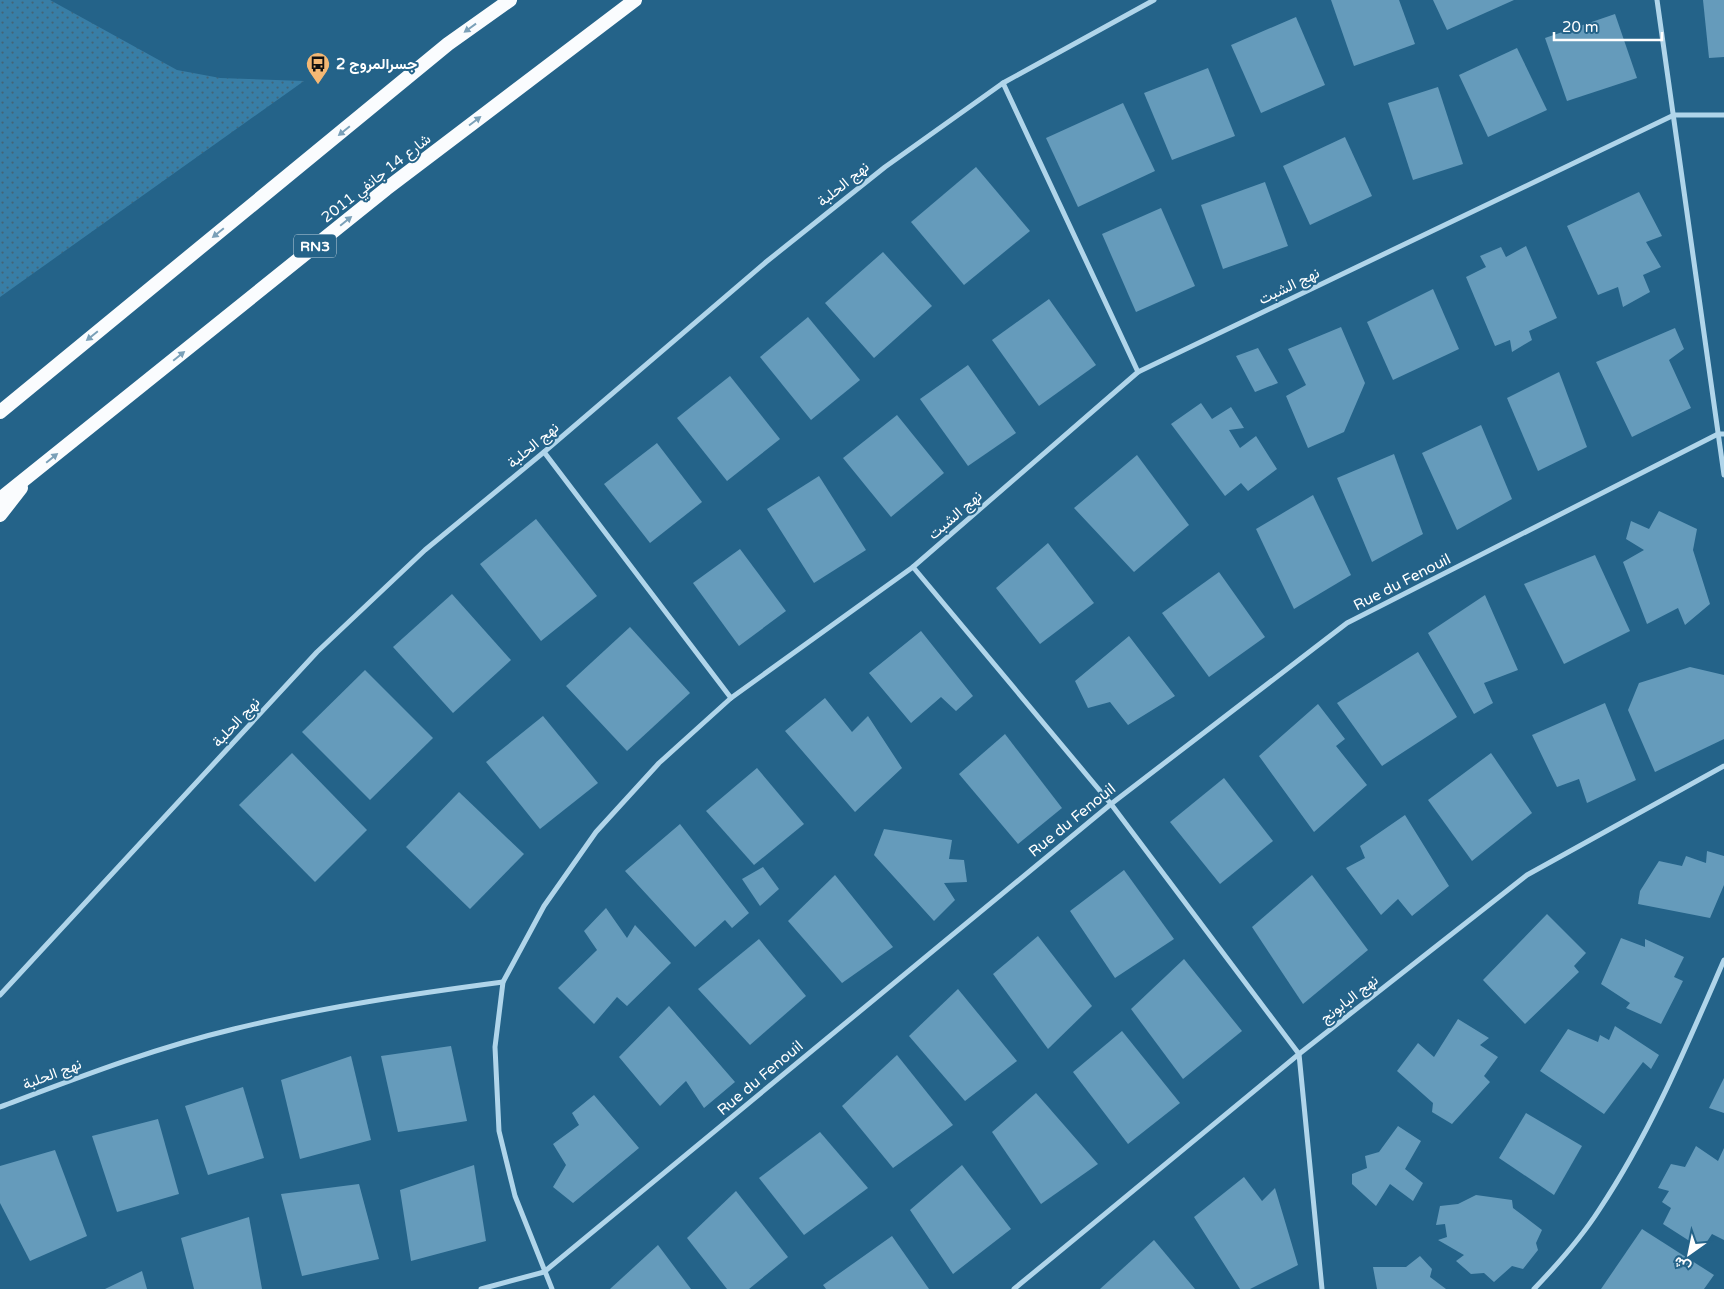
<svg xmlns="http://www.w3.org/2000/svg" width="1724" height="1289" font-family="'Varela Round',Vazirmatn,sans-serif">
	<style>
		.grass { fill: url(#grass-dots) }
		.building { fill: #659bbb }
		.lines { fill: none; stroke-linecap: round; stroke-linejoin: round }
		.minor { stroke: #b0d5ea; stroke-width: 5 }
		.trunk { stroke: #fafcfe; stroke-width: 14 }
		.oneway { fill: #7aa0b8 }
		.labels { text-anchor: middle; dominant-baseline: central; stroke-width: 4; stroke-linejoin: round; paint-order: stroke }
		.shield { fill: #246389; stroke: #bdd0dc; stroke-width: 1 }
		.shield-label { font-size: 14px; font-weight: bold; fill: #fff }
		.poi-label { font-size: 15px; font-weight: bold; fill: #fff; stroke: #246389; text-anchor: start }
		.street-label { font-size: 15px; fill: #fff; stroke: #246389 }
	</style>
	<defs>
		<pattern id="grass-dots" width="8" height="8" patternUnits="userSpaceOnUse" patternTransform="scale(1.25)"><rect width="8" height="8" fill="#387ea6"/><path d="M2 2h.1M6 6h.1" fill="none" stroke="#426579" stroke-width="1.8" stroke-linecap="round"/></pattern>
	</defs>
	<rect width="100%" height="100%" fill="#246389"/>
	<polygon class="grass" points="0,0 50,0 177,70 220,78 304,81 0,297"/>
	<g class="building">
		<polygon points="1331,0 1399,0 1415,44 1354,66"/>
		<polygon points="1433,0 1514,0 1447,30"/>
		<polygon points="1703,0 1724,0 1724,57 1709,58"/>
		<polygon points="1615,14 1637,78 1567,101 1545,38"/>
		<polygon points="1296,17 1325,85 1261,113 1231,45"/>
		<polygon points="1517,48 1547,110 1488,137 1459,75"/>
		<polygon points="1208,68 1235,136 1172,160 1144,93"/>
		<polygon points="1438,87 1463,164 1413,180 1388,103"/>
		<polygon points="1123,103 1155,171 1078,207 1046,138"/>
		<polygon points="1345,137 1372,196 1310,225 1283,166"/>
		<polygon points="976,167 1030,231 964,285 911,222"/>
		<polygon points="1265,182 1288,246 1223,269 1201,205"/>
		<polygon points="1639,192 1662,236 1646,242 1661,267 1643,275 1650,292 1623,307 1618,287 1598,295 1567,226"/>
		<polygon points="1161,208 1195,286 1136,312 1102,234"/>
		<polygon points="1526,246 1557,318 1529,331 1532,340 1512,352 1510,340 1495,346 1466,277 1486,267 1480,256 1501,247 1506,257"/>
		<polygon points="883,252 932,306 874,358 825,303"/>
		<polygon points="1433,289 1459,349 1393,380 1367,322"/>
		<polygon points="1049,299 1096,365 1039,406 992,340"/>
		<polygon points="808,317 860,380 811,420 760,357"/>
		<polygon points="1341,327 1365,383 1344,432 1308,448 1286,396 1306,385 1288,349"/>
		<polygon points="1675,328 1684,349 1669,360 1691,408 1632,437 1596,362"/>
		<polygon points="1258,348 1278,383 1255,392 1236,356"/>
		<polygon points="968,365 1016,433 968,466 920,399"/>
		<polygon points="1559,372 1587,447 1538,471 1507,398"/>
		<polygon points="730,376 780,439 727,481 677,418"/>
		<polygon points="1201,403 1212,419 1231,407 1244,428 1229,430 1240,448 1256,436 1277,469 1248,491 1241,483 1225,496 1171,424"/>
		<polygon points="897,415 944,473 891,517 843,458"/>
		<polygon points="1481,425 1512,499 1457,530 1422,453"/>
		<polygon points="657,443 702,502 650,543 604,484"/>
		<polygon points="1394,454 1423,534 1372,562 1337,478"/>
		<polygon points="1137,455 1189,525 1134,572 1074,508"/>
		<polygon points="819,476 866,550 814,583 767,509"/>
		<polygon points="1313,495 1351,575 1294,609 1256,529"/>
		<polygon points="1659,511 1697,529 1693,550 1710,604 1685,625 1678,608 1647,624 1623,562 1644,550 1626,539 1631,521 1649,529"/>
		<polygon points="536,519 597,596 541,641 480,564"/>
		<polygon points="1048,543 1094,603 1040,644 996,588"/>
		<polygon points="740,549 786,611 739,646 693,583"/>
		<polygon points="1595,555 1630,631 1564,664 1524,584"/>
		<polygon points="1219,572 1265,637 1209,677 1162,613"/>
		<polygon points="452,594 511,660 453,713 393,647"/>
		<polygon points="1485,595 1518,670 1484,683 1493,703 1474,714 1428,633"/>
		<polygon points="630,627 690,693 627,751 566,686"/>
		<polygon points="921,631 973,696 956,711 941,697 911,723 869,673"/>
		<polygon points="1129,636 1175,696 1128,725 1110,702 1088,708 1075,681"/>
		<polygon points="1418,652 1457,717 1382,766 1337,703"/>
		<polygon points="1690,667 1724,675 1724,739 1655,772 1628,710 1639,683"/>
		<polygon points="365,670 433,738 370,800 302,732"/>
		<polygon points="825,698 852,732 868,716 902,768 855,812 785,731"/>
		<polygon points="1605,703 1636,780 1587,803 1579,779 1557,787 1532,735"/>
		<polygon points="1318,704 1345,739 1336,746 1367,785 1314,832 1259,756"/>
		<polygon points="543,716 598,783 540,829 486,762"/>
		<polygon points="1005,734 1062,808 1018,844 959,774"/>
		<polygon points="292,753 367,830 315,882 239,805"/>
		<polygon points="1491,753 1532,813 1472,861 1428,800"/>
		<polygon points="757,768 804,824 754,865 706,811"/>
		<polygon points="1224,778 1273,841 1220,884 1170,822"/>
		<polygon points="459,792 524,854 470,909 406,847"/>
		<polygon points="1405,815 1449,886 1412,916 1398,899 1381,915 1346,868 1365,858 1360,846"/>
		<polygon points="680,824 749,913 732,928 725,920 695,947 625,871"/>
		<polygon points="884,829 952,840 949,859 964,860 967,882 944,883 955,900 934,921 874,855"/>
		<polygon points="1707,851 1724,856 1724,885 1710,918 1638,904 1640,891 1659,861 1682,866 1686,856 1706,863"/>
		<polygon points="763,867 779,889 760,906 742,879"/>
		<polygon points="1124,870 1174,939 1115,978 1070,911"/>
		<polygon points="835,875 893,947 842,983 788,921"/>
		<polygon points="1312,875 1368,950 1303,1004 1252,927"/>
		<polygon points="606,908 627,938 635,925 671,963 627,1006 617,997 594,1024 558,988 597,950 584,931"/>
		<polygon points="1547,914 1586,953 1574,966 1579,972 1525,1024 1483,980"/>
		<polygon points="1038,936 1092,1006 1048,1049 993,974"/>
		<polygon points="1621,938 1645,947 1645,939 1684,957 1674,977 1683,981 1661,1024 1626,1008 1630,1003 1601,984"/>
		<polygon points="759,939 806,996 750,1045 698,989"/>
		<polygon points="1184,959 1242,1031 1183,1079 1131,1009"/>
		<polygon points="958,989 1017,1061 965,1101 909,1036"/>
		<polygon points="669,1006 735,1082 704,1108 686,1081 660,1106 619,1057"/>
		<polygon points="1458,1019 1489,1038 1480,1045 1498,1057 1484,1076 1490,1082 1452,1124 1432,1112 1433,1103 1397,1071 1418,1043 1434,1057"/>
		<polygon points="1615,1026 1659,1055 1651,1069 1643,1062 1604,1114 1540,1071 1568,1029 1598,1042 1600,1035 1609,1040"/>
		<polygon points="1122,1031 1180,1103 1128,1144 1073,1072"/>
		<polygon points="451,1046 467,1121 398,1132 381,1056"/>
		<polygon points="897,1055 953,1125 893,1168 842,1106"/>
		<polygon points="351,1056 371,1140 300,1159 281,1080"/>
		<polygon points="1724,1078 1724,1113 1709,1108"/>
		<polygon points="243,1087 264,1158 208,1175 185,1106"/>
		<polygon points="1036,1093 1098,1164 1041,1204 992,1132"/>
		<polygon points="594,1095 639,1148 573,1203 553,1187 566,1165 553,1144 579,1125 572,1113"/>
		<polygon points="1526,1113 1582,1146 1554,1195 1499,1158"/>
		<polygon points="158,1119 179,1194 117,1212 92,1136"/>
		<polygon points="1398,1126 1421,1141 1405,1169 1423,1183 1413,1201 1390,1184 1376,1206 1352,1184 1352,1174 1367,1168 1365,1156 1379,1152"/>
		<polygon points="820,1132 868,1188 804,1235 759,1178"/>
		<polygon points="1696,1146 1718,1161 1724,1148 1724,1240 1712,1234 1702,1249 1663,1224 1671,1208 1662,1202 1669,1191 1658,1188 1671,1164 1685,1167"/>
		<polygon points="55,1150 87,1236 30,1261 0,1203 0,1166"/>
		<polygon points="474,1165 486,1241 411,1261 400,1190"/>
		<polygon points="962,1165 1011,1229 953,1274 910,1210"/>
		<polygon points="1244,1177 1262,1201 1275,1188 1298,1265 1250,1289 1240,1289 1194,1217"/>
		<polygon points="359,1184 379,1259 302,1276 281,1194"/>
		<polygon points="736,1191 788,1257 749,1289 727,1289 687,1238"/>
		<polygon points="1476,1195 1512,1200 1513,1208 1542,1230 1536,1243 1538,1250 1523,1269 1512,1266 1494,1282 1484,1273 1471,1274 1456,1261 1464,1255 1438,1240 1447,1237 1445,1224 1436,1225 1440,1206 1458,1204"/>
		<polygon points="249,1217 262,1289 194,1289 181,1238"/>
		<polygon points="1642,1229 1714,1275 1704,1289 1601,1289"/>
		<polygon points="892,1236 929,1289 826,1289 823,1285"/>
		<polygon points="1154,1240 1195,1289 1100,1289"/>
		<polygon points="658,1245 691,1289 610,1289"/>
		<polygon points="1420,1256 1432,1269 1430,1277 1446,1289 1377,1289 1373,1267 1406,1267"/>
		<polygon points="142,1271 147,1289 105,1289"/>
	</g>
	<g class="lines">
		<g class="minor">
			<polyline points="1657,0 1724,475"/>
			<polyline points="1003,83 1138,372"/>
			<polyline points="544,452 731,698"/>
			<polyline points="913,567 1111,804 1299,1054 1322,1289"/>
			<polyline points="0,995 317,652 425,550 544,452 766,262 885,167 1003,83 1154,0"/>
			<path d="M0 1107C77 1078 154 1048 234 1029 323 1007 412 994 503 982"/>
			<polyline points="481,1289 544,1272 1111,804 1347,623 1718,434 1724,434"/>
			<polyline points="552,1289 515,1196 499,1131 495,1047 503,982 544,906 596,832 659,763 731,698 913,567 1138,372 1674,115 1724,115"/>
			<polyline points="1014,1289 1299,1054 1527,875 1724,766"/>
			<path d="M1534 1289C1557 1265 1581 1238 1599 1210 1651 1132 1687 1045 1724 960"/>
		</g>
		<g class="trunk">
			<polyline points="0,412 448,44 510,0"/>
			<polyline points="0,499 386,189 635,0"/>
			<polyline points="0,515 21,488"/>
		</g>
	</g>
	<defs><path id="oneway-solid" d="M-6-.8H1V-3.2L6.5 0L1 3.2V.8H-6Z" transform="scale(1.25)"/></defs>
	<g class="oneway">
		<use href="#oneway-solid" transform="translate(470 28) rotate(144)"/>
		<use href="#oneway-solid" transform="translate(475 121) rotate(-37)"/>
		<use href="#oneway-solid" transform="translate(344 131) rotate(141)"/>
		<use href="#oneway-solid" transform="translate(346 221) rotate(-39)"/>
		<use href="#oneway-solid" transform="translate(218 233) rotate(141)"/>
		<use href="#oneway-solid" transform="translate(92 336) rotate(141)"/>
		<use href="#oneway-solid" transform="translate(179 356) rotate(-39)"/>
		<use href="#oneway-solid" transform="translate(52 458) rotate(-39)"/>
	</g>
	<defs>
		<g id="bus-pin" transform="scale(1.25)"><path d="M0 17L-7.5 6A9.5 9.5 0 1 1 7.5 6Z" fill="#f4b874" stroke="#246389"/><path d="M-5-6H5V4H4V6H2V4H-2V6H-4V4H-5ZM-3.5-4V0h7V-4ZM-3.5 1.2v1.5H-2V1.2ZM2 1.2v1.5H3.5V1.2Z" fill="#111"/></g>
	</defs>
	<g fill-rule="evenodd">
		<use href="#bus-pin" x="318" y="64"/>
	</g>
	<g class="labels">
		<rect class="shield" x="294" y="234.5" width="42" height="23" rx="4"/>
		<g class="shield-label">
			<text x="315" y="246">RN3</text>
		</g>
		<g class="poi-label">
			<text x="336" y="64">جسرالمروج 2</text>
		</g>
		<g class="street-label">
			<text transform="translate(376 178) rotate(-38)">شارع 14 جانفي 2011</text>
			<text transform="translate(843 184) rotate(-39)">نهج الحلبة</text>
			<text transform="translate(1289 286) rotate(-26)">نهج الشبت</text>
			<text transform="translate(533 445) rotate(-40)">نهج الحلبة</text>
			<text transform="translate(955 515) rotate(-41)">نهج الشبت</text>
			<text transform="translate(1402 582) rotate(-27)">Rue du Fenouil</text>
			<text transform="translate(236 722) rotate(-47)">نهج الحلبة</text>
			<text transform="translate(1072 820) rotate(-39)">Rue du Fenouil</text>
			<text transform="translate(1349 999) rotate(-38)">نهج البابونج</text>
			<text transform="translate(52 1074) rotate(-21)">نهج الحلبة</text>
			<text transform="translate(760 1078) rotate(-40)">Rue du Fenouil</text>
		</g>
	</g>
	<g transform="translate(1689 1254) rotate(213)" stroke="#246389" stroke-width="4" paint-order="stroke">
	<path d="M0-4L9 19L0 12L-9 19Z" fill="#ffffff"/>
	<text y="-8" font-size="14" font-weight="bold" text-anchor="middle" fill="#ffffff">ش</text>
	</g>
	<path d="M1554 32v8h108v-8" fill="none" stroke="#ffffff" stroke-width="2.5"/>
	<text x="1562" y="32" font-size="15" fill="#ffffff" stroke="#246389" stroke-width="4" paint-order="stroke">20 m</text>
</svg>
